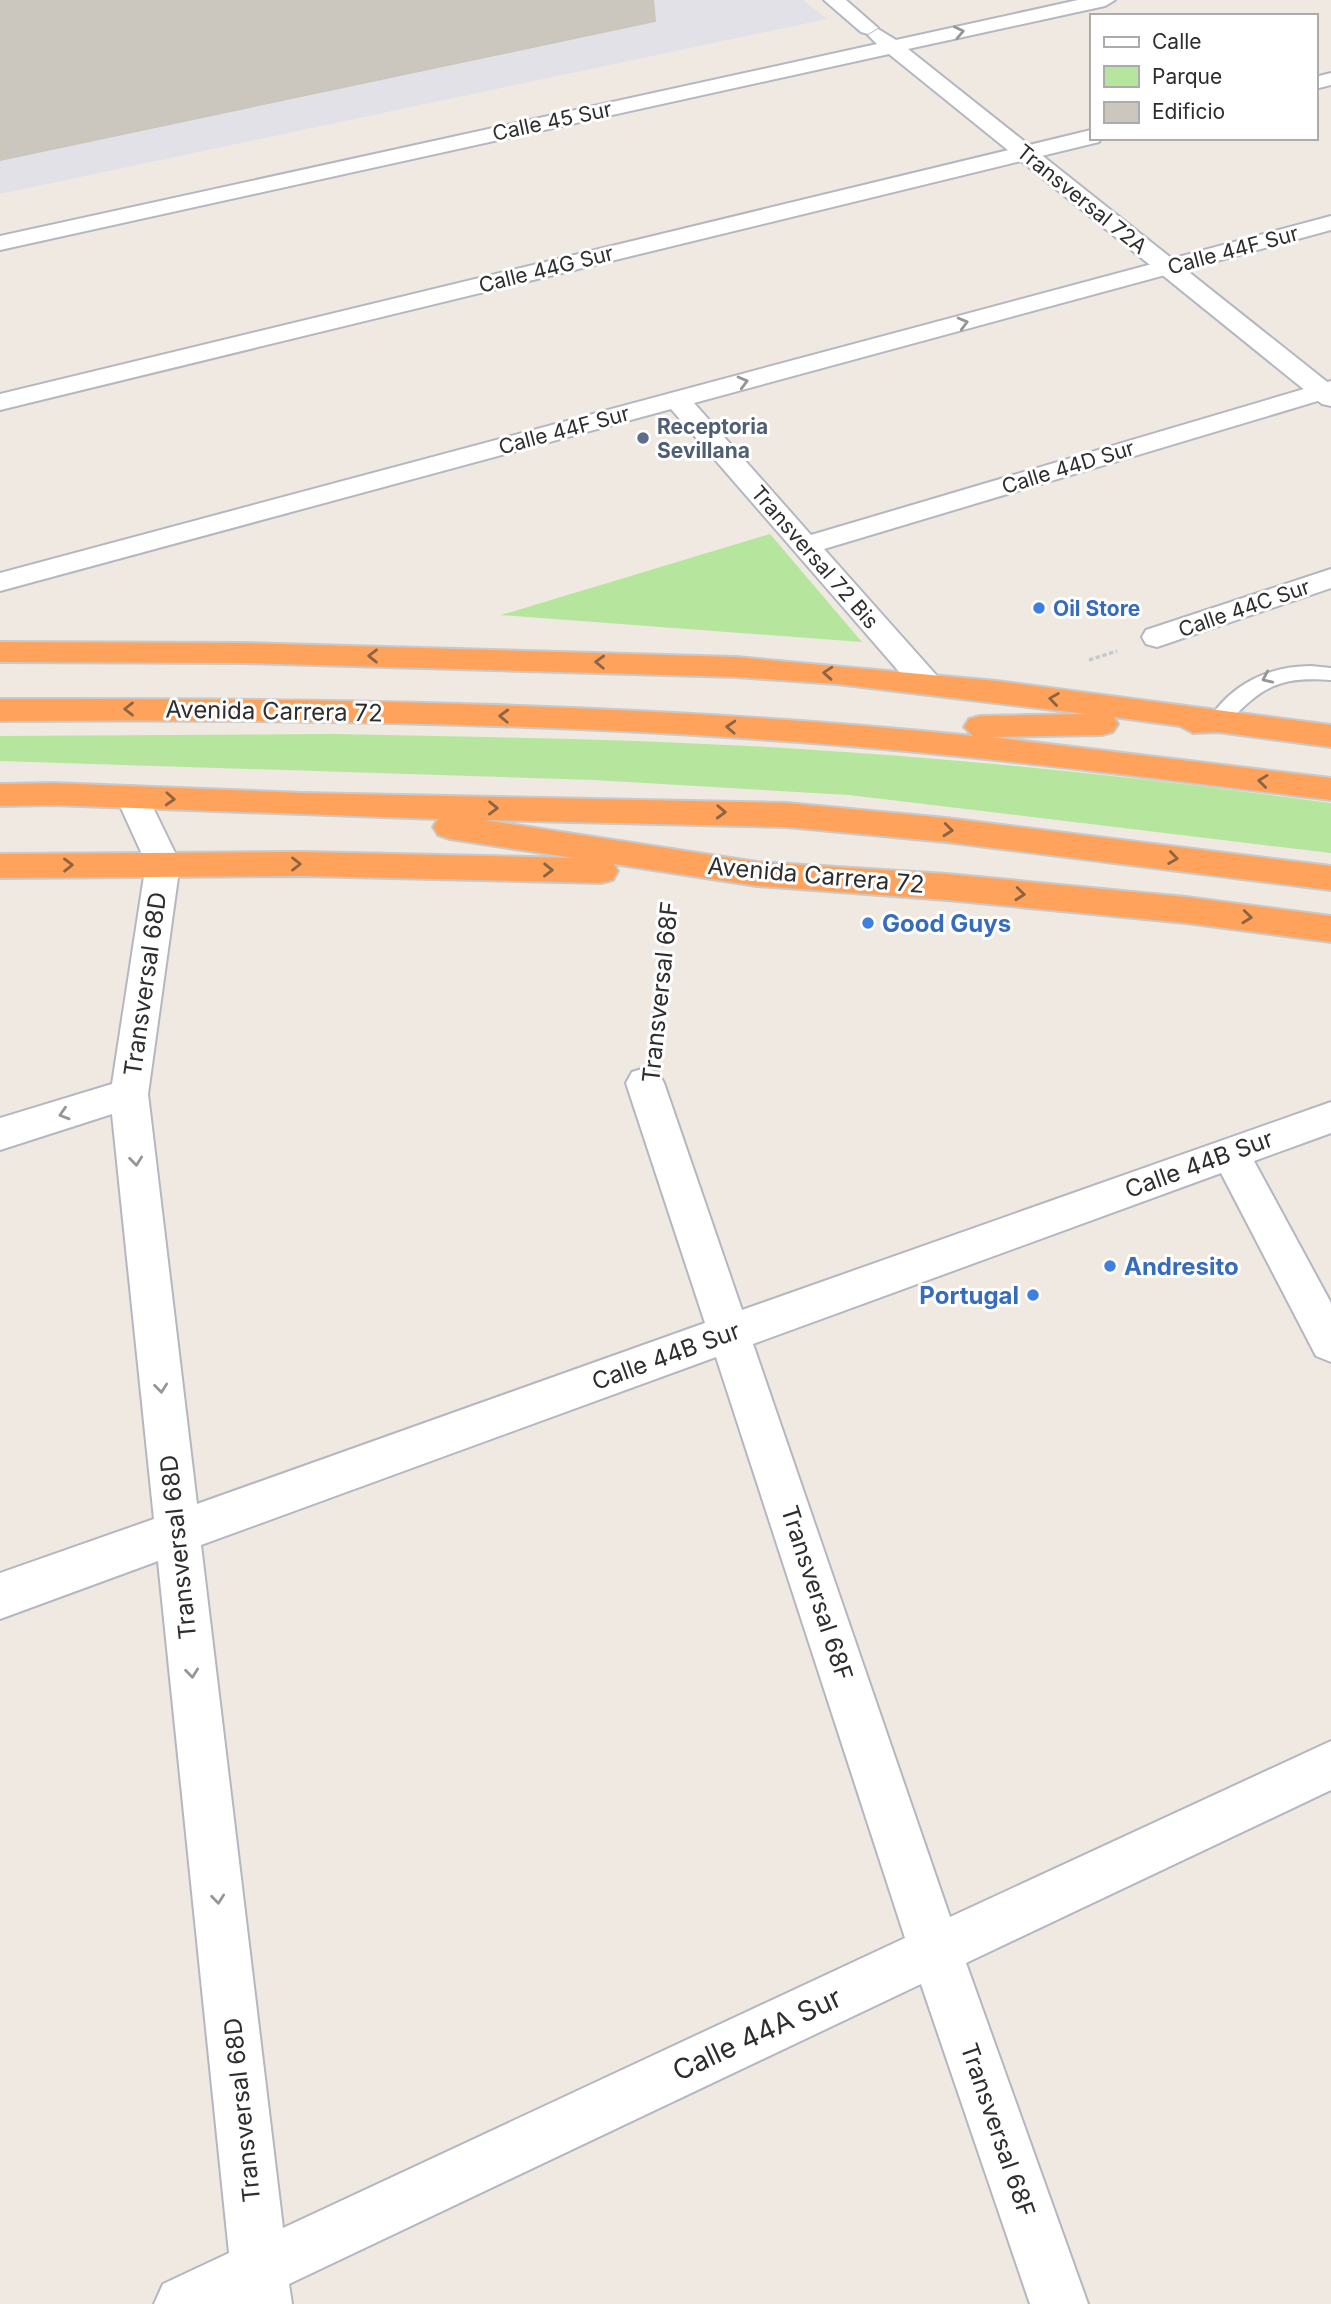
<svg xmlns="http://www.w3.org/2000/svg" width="1331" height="2304" font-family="Inter,sans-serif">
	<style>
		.industrial { fill: #e3e1e8 }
		.green { fill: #b6e59e }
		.building { fill: #cbc7bf; stroke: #cbc5ba; stroke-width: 2 }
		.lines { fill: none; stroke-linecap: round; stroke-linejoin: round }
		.lane-casing { stroke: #b4b7c1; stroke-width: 4 }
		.street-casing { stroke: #b4b7c1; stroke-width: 4 }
		.secondary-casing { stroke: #b4b7c1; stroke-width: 4 }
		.highway-casing { stroke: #c9c9c9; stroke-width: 4 }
		.path-far1 { stroke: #c9c9c9; stroke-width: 3.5; stroke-dasharray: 4.5 2.5; stroke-linecap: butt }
		.path { stroke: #c9c9c9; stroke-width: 4.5; stroke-dasharray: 5 3.5; stroke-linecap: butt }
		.lane { fill: #fff; fill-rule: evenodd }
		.street { fill: #fff; fill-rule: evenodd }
		.secondary { fill: #fff; fill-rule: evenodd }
		.highway { fill: #ffa35c; fill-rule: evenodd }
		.oneway { stroke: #969696 }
		.oneway2 { stroke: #8c6343 }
		.service-dot { fill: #5c6f8a; stroke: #fff; stroke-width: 2.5 }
		.shop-dot { fill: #3f7fe0; stroke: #fff; stroke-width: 2.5 }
		.labels { text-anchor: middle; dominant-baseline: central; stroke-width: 6; stroke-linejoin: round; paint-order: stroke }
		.far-street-label { font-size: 21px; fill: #2e2e2e; stroke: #fff }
		.far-service-label { font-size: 21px; font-weight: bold; fill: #4e5e75; stroke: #fff; text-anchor: start }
		.far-shop-label { font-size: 21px; font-weight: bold; fill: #366cbe; stroke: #fff; text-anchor: start }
		.street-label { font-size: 24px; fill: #2e2e2e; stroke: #fff }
		.shop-label { font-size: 24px; font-weight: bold; fill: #366cbe; stroke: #fff; text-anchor: start }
		.near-street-label { font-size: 28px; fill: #2e2e2e; stroke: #fff }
	</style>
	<rect width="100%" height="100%" fill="#efe9e1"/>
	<polygon class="industrial" points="0,0 803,0 827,19 0,194"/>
	<g class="green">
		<polygon points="770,534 862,642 501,615"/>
		<path d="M335 734C490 737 645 739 800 749 978 760 1155 779 1331 803V853L849 795 594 780 0 761V736Z"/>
	</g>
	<polygon class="building" points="0,0 653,0 655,21 0,160"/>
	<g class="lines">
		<g class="lane-casing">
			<path id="lane" d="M1311 666 1331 668V680C1278 676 1261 687 1225 726L1218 728 1208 721C1231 684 1269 666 1311 666Z"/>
		</g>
		<g class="street-casing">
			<g id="street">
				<polygon points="824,0 846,0 878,28 868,34 861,32"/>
				<polygon points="1331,73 1331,85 1315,89 1315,77"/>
				<polygon points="1091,130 1091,138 1101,138 1099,142 0,410 0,394"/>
				<polygon points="1331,216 1331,230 694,403 811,535 1331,381 1331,397 824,549 937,676 941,683 937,690 926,693 915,690 671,409 0,591 0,573"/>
				<polygon points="1331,569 1331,588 1157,647 1146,644 1142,637 1146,630"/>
				<path d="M132 786 144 789 180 863 148 1094 197 1504 705 1323 626 1083 632 1072 645 1068 658 1072 664 1083 742 1310 1331 1102V1133L1254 1161 1331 1303V1362L1316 1356 1221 1173 753 1344 950 1917 1331 1741V1790L966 1963 1088 2304H1030L921 1984 289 2284 292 2304H154L163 2284 229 2253 158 1561 0 1619V1573L154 1519 112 1114 0 1150V1118L112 1084 146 863 116 797 120 789ZM716 1357 905 1938 283 2228 201 1545Z"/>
			</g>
		</g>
		<g class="secondary-casing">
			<polygon id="secondary" points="1078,0 1115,0 1105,6 908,49 1331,385 1331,406 1322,404 889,54 0,250 0,236 877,44 868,35 878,29 896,40"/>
		</g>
		<g class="highway-casing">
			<g id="highway">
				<path d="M0 642 245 643 736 657 997 681 1331 725V747L1218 732 1193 733 1180 726 1114 717 1118 724 1113 732 1102 735 990 737 1331 778V800C1154 778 976 755 798 742 532 722 266 719 0 721V699C325 698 650 703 973 736L964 727 969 719 980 716 1087 714 837 684 736 677 245 663 0 662Z"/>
				<polygon points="53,783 303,793 787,803 946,818 1331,866 1331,890 946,842 787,827 484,820 757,862 947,874 1186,897 1331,916 1331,942 1186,923 947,900 757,886 614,864 618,871 613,880 601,883 305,876 0,878 0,854 305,852 574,858 450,839 438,835 433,827 438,819 53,805 0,806 0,784"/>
			</g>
		</g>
		<polyline class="path-far1" points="1089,660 1117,651"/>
		<polyline class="path" points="651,1040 669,903"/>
		<use href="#lane" class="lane"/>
		<use href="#street" class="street"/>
		<use href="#secondary" class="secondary"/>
		<use href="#highway" class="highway"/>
	</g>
	<defs><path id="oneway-chevron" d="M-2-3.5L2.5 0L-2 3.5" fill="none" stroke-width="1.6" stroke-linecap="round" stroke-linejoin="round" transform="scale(1.75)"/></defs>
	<g class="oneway">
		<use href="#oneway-chevron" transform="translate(959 32) rotate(-12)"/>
		<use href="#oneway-chevron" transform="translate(963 323) rotate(-15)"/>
		<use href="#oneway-chevron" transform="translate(743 382) rotate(-15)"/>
		<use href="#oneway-chevron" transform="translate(1267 678) rotate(156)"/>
		<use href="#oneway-chevron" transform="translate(64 1114) rotate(163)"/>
		<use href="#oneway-chevron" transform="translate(136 1161) rotate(84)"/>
		<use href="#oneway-chevron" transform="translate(161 1388) rotate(84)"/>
		<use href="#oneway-chevron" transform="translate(192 1673) rotate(84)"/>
		<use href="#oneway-chevron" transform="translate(218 1899) rotate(84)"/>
	</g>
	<g class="oneway2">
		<use href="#oneway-chevron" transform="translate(373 656) rotate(-179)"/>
		<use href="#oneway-chevron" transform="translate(600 662) rotate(-178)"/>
		<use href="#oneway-chevron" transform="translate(828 673) rotate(-176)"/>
		<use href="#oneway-chevron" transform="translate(1054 699) rotate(-172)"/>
		<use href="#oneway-chevron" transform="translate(129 709) rotate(180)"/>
		<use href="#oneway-chevron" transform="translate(504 716) rotate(-178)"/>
		<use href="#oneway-chevron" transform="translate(731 727) rotate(-177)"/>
		<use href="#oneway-chevron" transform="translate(1263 781) rotate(-173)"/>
		<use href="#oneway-chevron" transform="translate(170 799) rotate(3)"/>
		<use href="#oneway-chevron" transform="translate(493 808) rotate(1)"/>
		<use href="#oneway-chevron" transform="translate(721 812) rotate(2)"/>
		<use href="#oneway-chevron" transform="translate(948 830) rotate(6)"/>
		<use href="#oneway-chevron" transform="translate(1173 858) rotate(8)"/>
		<use href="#oneway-chevron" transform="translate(296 864)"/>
		<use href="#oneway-chevron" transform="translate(68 865) rotate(-1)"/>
		<use href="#oneway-chevron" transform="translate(548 870) rotate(1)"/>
		<use href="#oneway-chevron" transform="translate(1020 894) rotate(6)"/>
		<use href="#oneway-chevron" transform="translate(1247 917) rotate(6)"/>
	</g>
	<circle class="service-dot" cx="643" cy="438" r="7"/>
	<g class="shop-dot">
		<circle cx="1039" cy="608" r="7"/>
		<circle cx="868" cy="923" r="7"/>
		<circle cx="1110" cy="1266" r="7"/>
		<circle cx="1033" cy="1295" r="7"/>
	</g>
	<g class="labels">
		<g class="far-street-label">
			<text transform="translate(552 121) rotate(-12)">Calle 45 Sur</text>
			<text transform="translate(1082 199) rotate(39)">Transversal 72A</text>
			<text transform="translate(1233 250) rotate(-15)">Calle 44F Sur</text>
			<text transform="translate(546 269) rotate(-14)">Calle 44G Sur</text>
			<text transform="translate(564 430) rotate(-15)">Calle 44F Sur</text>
			<text transform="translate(1068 467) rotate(-17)">Calle 44D Sur</text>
			<text transform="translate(815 557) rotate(49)">Transversal 72 Bis</text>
			<text transform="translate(1244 608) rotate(-19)">Calle 44C Sur</text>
		</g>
		<g class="far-service-label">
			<text x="657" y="426">Receptoria<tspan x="657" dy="24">Sevillana</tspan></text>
		</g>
		<g class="far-shop-label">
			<text x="1053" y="608">Oil Store</text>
		</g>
		<g class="street-label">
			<text transform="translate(274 711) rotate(1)">Avenida Carrera 72</text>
			<text transform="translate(816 875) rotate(5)">Avenida Carrera 72</text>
			<text transform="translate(145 984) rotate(-82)">Transversal 68D</text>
			<text transform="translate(660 992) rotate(-84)">Transversal 68F</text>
			<text transform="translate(1199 1164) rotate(-20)">Calle 44B Sur</text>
			<text transform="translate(666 1356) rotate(-20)">Calle 44B Sur</text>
			<text transform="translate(178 1547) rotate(-96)">Transversal 68D</text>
			<text transform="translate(817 1593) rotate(72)">Transversal 68F</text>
			<text transform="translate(242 2110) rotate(-96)">Transversal 68D</text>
			<text transform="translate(998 2130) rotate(71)">Transversal 68F</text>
		</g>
		<g class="shop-label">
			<text x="882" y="923">Good Guys</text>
			<text x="1124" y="1266">Andresito</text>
			<text x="1019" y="1295" text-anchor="end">Portugal</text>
		</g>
		<g class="near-street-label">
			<text transform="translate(757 2034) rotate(-25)">Calle 44A Sur</text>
		</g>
	</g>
	<rect x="1090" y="14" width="228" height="126" fill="#ffffff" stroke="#ababab" stroke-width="2"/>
	<rect x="1104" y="37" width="35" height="10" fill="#ffffff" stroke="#ababab" stroke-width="2"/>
	<text x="1152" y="49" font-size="21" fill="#2e2e2e">Calle</text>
	<rect x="1104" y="66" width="35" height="21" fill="#b6e59e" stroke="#ababab" stroke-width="2"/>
	<text x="1152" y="84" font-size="21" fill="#2e2e2e">Parque</text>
	<rect x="1104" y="102" width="35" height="21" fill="#cbc7bf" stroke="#ababab" stroke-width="2"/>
	<text x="1152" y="119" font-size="21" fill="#2e2e2e">Edificio</text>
</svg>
